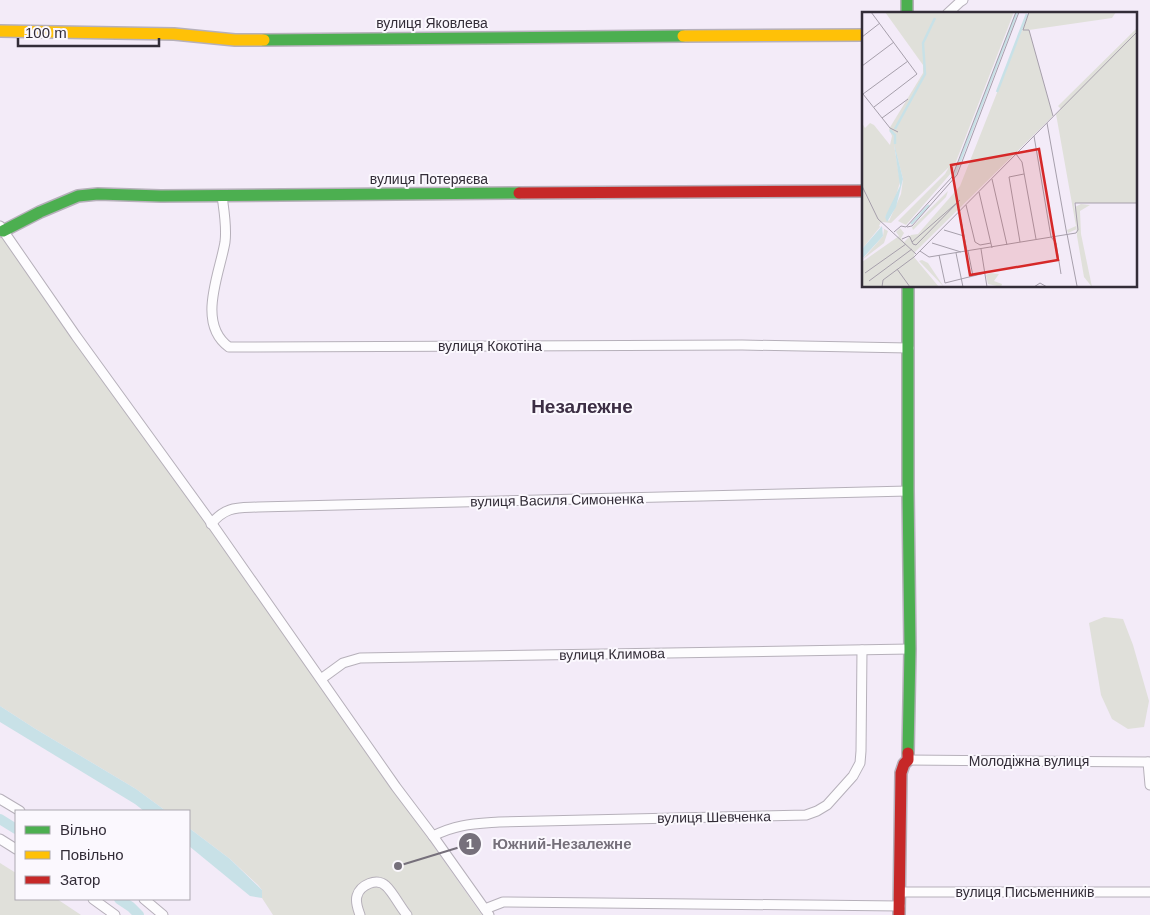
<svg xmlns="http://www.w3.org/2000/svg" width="1150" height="915" font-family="Helvetica,sans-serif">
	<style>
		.green { fill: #e0e0da }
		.water { fill: #c8e1e7 }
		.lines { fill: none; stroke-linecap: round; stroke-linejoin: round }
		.canal { stroke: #c8e1e7; stroke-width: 10 }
		.street-casing { stroke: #b6b0ba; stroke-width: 11 }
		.fast-casing { stroke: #b6b0ba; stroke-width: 14 }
		.slow-casing { stroke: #b6b0ba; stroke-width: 14 }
		.jam-casing { stroke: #b6b0ba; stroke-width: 14 }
		.street { stroke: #fdfcfe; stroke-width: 9 }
		.fast { stroke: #4caf50; stroke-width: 11 }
		.slow { stroke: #ffc107; stroke-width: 11 }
		.jam { stroke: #c62828; stroke-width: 11 }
		.labels { text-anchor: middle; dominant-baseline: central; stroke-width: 4; stroke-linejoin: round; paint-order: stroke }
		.street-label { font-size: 14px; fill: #332d38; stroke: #fbf8fe }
		.district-label { font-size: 19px; font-weight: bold; fill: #3c2e44; stroke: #fbf8fe }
		.inset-river { fill: none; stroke: #c8e1e7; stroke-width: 2.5 }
		.inset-road { fill: none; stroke: #a69fab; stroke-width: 1 }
		.view { fill: #d62828; fill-opacity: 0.15; stroke: #d62828; stroke-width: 2.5 }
		.inset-edge { fill: none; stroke: #332d38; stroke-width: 2.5 }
		.leader { fill: none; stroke: #76707b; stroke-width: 2 }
		.callout-dot { fill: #76707b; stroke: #fbf8fe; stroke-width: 2 }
		.mark-label { font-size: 15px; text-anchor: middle; font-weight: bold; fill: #fff }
		.callout-label { font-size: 15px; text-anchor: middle; font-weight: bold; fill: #76707b; stroke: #fbf8fe; stroke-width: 4; stroke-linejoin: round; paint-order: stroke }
	</style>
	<rect width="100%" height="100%" fill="#f3ebf8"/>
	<g class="green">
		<polygon points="0,226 396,787 413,817 482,915 273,915 262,898 262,890 258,885 230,859 189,828 189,811 166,811 136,789 34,728 0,706"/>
		<polygon points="1104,617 1123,619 1133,645 1149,701 1144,727 1128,729 1112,719 1101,695 1089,623"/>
		<polygon points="0,863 16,873 16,899 57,899 81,915 0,915"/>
	</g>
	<g class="water">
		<polygon points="0,706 34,728 136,789 166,811 144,811 135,804 0,722"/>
		<polygon points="189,828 230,859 262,890 262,898 250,896 189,846"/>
	</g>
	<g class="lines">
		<g class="canal">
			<polyline points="0,819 16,829"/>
			<polyline points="119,899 131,907 139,915"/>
		</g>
		<g class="street-casing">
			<g id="street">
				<polyline points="947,14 960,2 963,0"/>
				<path d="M222 196C224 211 227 227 225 242 220 273 196 323 229 347L742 345 909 348"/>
				<polyline points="0,226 76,336 210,521 396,787 433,836 489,915"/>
				<path d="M211 524C226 506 237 508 258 507L908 491"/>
				<polyline points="321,679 343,663 360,658 910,649"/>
				<polyline points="908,760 1150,762"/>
				<polyline points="1148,762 1150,785"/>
				<polyline points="0,799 20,811"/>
				<path d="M433 836C457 824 473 824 499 822L806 815 817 811 827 805 853 776 860 763 861 751 862 650"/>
				<polyline points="0,839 16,849"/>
				<polyline points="900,892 1150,892"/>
				<polyline points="93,899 115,915"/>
				<polyline points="144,899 163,915"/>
				<polyline points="485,909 503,902 900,906"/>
				<path d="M360 915C358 909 355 902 357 896 360 885 377 877 386 886 392 891 401 908 407 915"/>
			</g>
		</g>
		<g class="fast-casing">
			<g id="fast">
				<polyline points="907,0 907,14"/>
				<polyline points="264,40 683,36"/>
				<polyline points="3,231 40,212 78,196 98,194 161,196 519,193"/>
				<polyline points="908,286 908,491 910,649 908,753"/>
			</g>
		</g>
		<g class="slow-casing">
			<g id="slow">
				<polyline points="0,31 174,34 235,40 264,40"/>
				<polyline points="683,36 864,35"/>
			</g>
		</g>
		<g class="jam-casing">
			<g id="jam">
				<polyline points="519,193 864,191"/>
				<polyline points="899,915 901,773 904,764 908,760 908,753"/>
			</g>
		</g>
		<use href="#street" class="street"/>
		<use href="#fast" class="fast"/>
		<use href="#slow" class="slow"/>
		<use href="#jam" class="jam"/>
	</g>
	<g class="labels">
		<g class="street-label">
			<text x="432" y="23">вулиця Яковлева</text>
			<text x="429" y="179">вулиця Потеряєва</text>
			<text x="490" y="346">вулиця Кокотіна</text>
			<text transform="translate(557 500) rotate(-1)">вулиця Василя Симоненка</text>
			<text transform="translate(612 654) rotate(-1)">вулиця Климова</text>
			<text x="1029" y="761">Молодіжна вулиця</text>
			<text transform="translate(714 817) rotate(-1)">вулиця Шевченка</text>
			<text x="1025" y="892">вулиця Письменників</text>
		</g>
		<g class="district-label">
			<text x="582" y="406">Незалежне</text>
		</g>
	</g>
	<g transform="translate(862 12)">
		<rect width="275" height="275" fill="#f3ebf8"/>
		<path d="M23 0H152L90 160 44 213 36 209 83 162 87 155 29 211 19 210 17 214 26 219 22 231 0 248 21 224 22 217 18 215 0 237V111L3 116 8 111 12 113 28 133 30 124 27 117 61 61V53ZM32 132 41 167 39 182 27 209 23 205 31 194 38 170ZM167 0H254L250 6 167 18 191 104 53 240 52 245 77 275H0V250L37 224 34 220 38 216 42 221 39 226 42 230 49 223 56 222 98 174ZM275 16V191H212L215 217 206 221 205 218 214 214 194 102 199 97 196 94ZM86 179 84 185 51 218 50 215ZM219 192 228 193 218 199 219 222 230 275 222 265 215 224 213 195ZM60 248 66 251 82 275 57 249ZM128 261 137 262 132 269 140 272 139 275 126 272 124 263Z" fill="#e0e0da" fill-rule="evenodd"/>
		<path d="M32 131 41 167 34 195 25 210 23 205 38 174ZM20 214 21 224 0 247V237Z" fill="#c8e1e7"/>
		<path class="inset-river" d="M135 80 165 2M33 117 63 62 61 31 73 6M28 118 33 123V132M91 167 155 0M49 212 67 193"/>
		<path class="inset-road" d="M9 0 55 62 12 95M167 0 161 18H167L191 104M0 25 18 11M0 54 32 30M1 82 46 49M1 82 28 116 36 120M20 106 46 87M185 111 205 223M172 124 189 225 194 231 199 262M154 142 160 150 174 227M130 167 145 233M0 174 16 207 54 242M117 180 130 236M104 193 113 230 118 233 129 231M97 199 105 239M45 215 50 214 95 163 157 0M82 218 102 224M32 220 39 214 44 215 90 165 154 0M205 222 215 274M40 227 47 224 48 225 50 230 51 232 54 233 98 188 50 230M158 230 147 165 162 162M70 231 99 240M119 237 125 275M58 239 67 245 214 221 216 218 213 191H275M106 239 111 264M94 241 101 275M77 243 83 271 123 261M35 257 48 275M3 261 44 232M7 269 50 237M20 275 21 268 52 245 275 20M172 275 178 271 185 275"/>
		<path class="view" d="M177 137 196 248 108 263 89 153Z"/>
		<rect width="275" height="275" class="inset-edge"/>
	</g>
	<path class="leader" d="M398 866L470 844"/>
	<g class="callout-dot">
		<circle cx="398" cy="866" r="5"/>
		<circle cx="470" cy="844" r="12"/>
	</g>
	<g class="mark-label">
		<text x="470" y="849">1</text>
	</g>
	<g class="callout-label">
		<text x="562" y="849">Южний-Незалежне</text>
	</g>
	<rect x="15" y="810" width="175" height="90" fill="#fbf8fe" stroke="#aba7af"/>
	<rect x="25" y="826" width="25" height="8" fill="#4caf50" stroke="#aba7af"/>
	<text x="60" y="835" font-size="15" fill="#332d38">Вільно</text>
	<rect x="25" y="851" width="25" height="8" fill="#ffc107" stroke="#aba7af"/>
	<text x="60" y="860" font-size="15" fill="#332d38">Повільно</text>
	<rect x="25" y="876" width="25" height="8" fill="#c62828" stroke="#aba7af"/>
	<text x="60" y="885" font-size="15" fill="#332d38">Затор</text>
	<path d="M18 38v8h141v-8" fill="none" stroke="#332d38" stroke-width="2.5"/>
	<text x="25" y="38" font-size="15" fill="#332d38" stroke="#fbf8fe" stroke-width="4" paint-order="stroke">100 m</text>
</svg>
